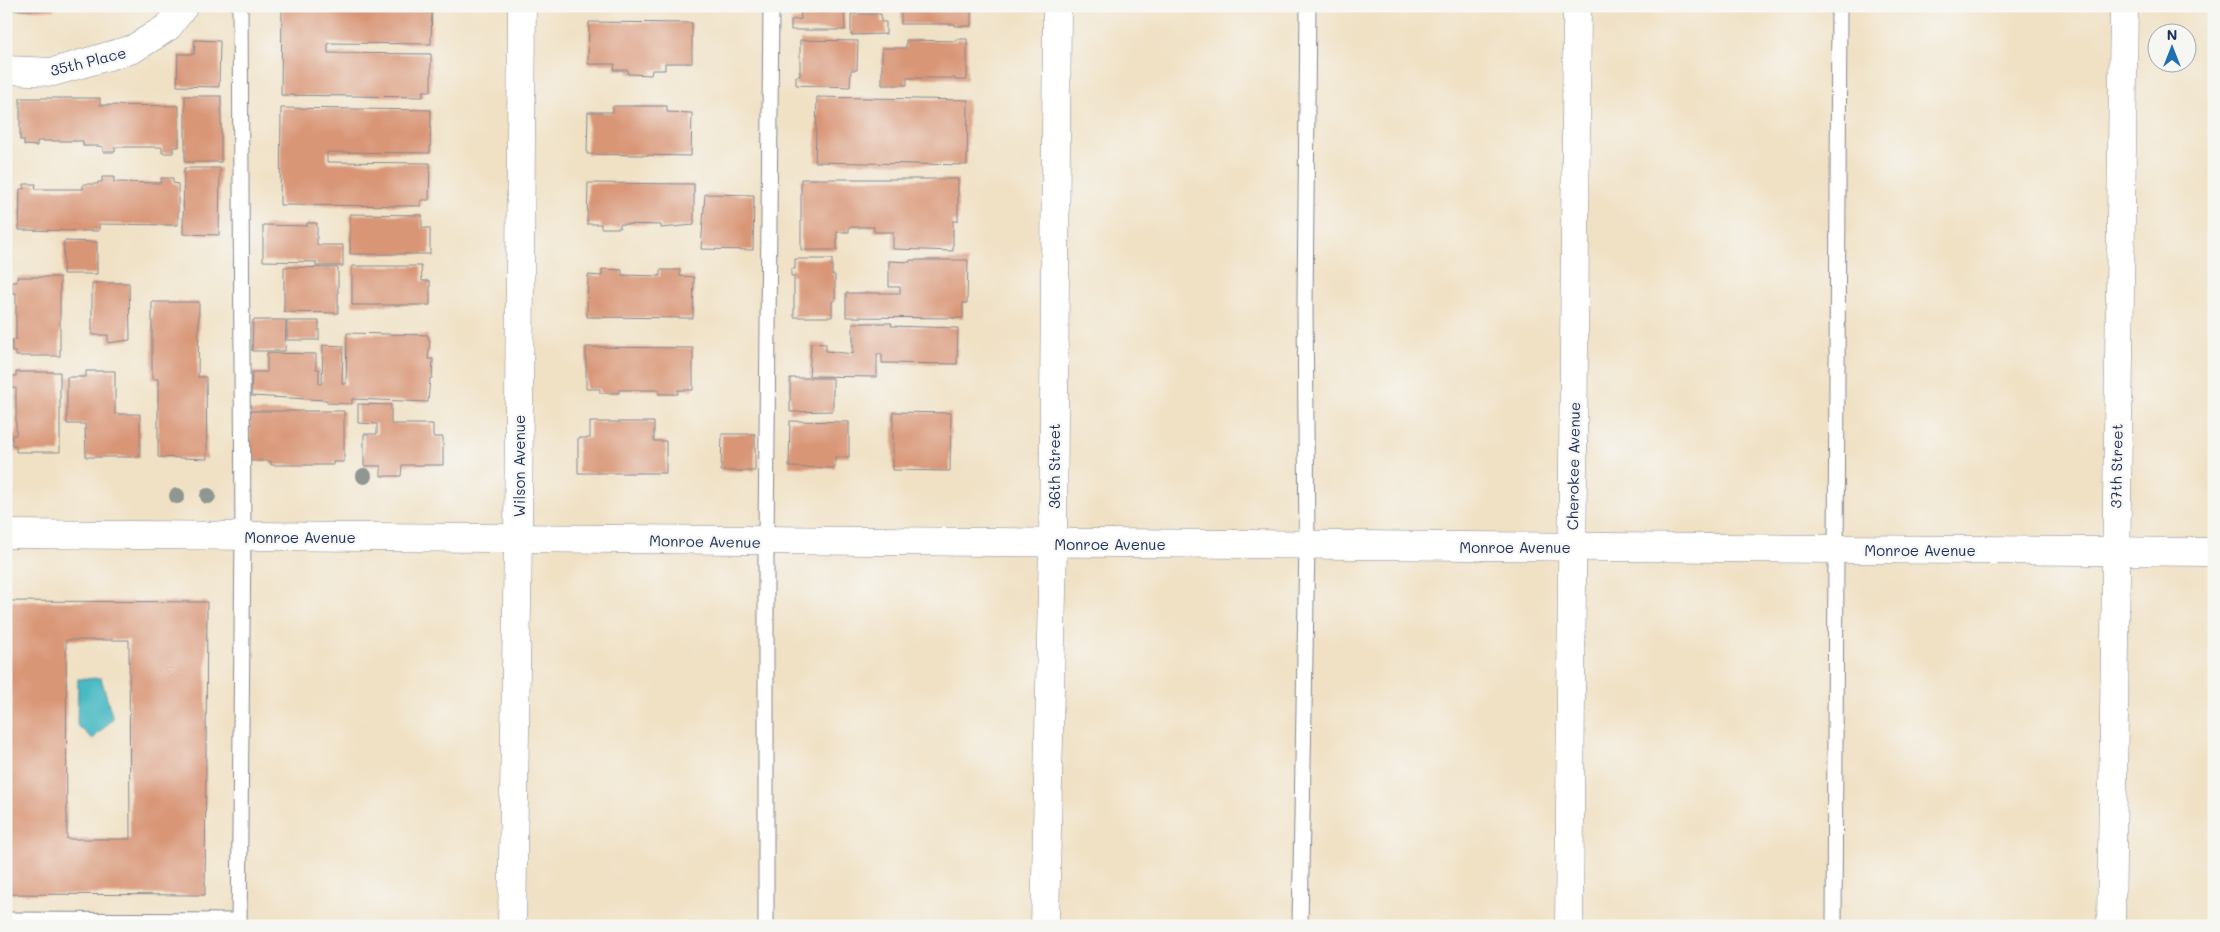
<svg xmlns="http://www.w3.org/2000/svg" width="2220" height="932" font-family="Mali,sans-serif">
	<style>
		.water { fill: #4ab9c3; stroke: #327490 }
		.building { fill: #d99677; fill-rule: evenodd }
		.lines { fill: none; stroke-linecap: round; stroke-linejoin: round }
		.service-casing { stroke: #868892; stroke-width: 17 }
		.minor-casing { stroke: #868892; stroke-width: 29 }
		.tertiary-casing { stroke: #868892; stroke-width: 29 }
		.service { stroke: #fff; stroke-width: 15 }
		.minor { stroke: #fff; stroke-width: 28 }
		.tertiary { stroke: #fff; stroke-width: 28 }
		.tree { fill: #909691 }
		.labels { text-anchor: middle; dominant-baseline: central; stroke-width: 4.5; stroke-linejoin: round; paint-order: stroke }
		.street-label { font-size: 15px; fill: #1b2f5e; stroke: #f6f6f2 }
	</style>
	<rect width="100%" height="100%" fill="#f6f6f2"/>
	<filter id="ink" filterUnits="userSpaceOnUse"><feTurbulence type="fractalNoise" baseFrequency=".02" numOctaves="2"/><feDisplacementMap in="SourceGraphic" scale="10" xChannelSelector="R" yChannelSelector="G"/><feConvolveMatrix kernelMatrix="1 2 1 2 8 2 1 2 1" color-interpolation-filters="sRGB"/></filter>
	<filter id="wash" filterUnits="userSpaceOnUse"><feTurbulence type="fractalNoise" baseFrequency=".0096" numOctaves="4" result="noise"/><feDisplacementMap in="SourceGraphic" scale="20" xChannelSelector="R" yChannelSelector="G"/><feGaussianBlur stdDeviation="1.12" result="paint"/><feColorMatrix in="noise" values="0 0 0 0 0 0 0 0 0 0 0 0 0 0 0 0 0 1.4 0 .05"/><feComposite in="paint" operator="in"/></filter>
	<g filter="url(#wash)">
		<rect width="100%" height="100%" fill="#f0e1c5"/>
		<polygon class="water" points="101,678 113,719 93,739 77,725 78,679"/>
		<g id="blocks">
			<g class="building">
				<rect x="6" y="6" width="48" height="4"/>
				<polygon points="282,6 432,6 431,44 328,43 328,53 431,54 431,91 423,91 423,97 281,95"/>
				<polygon points="800,6 844,6 845,30 791,30 791,20 801,19"/>
				<polygon points="901,6 971,6 971,26 955,26 955,24 901,24"/>
				<polygon points="851,14 881,14 881,22 886,22 886,34 851,35"/>
				<polygon points="589,22 692,23 692,63 665,63 665,70 652,70 651,75 628,74 628,70 614,70 615,64 588,64"/>
				<polygon points="956,39 967,39 967,80 955,80 955,78 907,78 907,85 882,85 882,48 906,48 906,40 956,41"/>
				<polygon points="195,40 220,41 219,87 177,86 178,54 194,54"/>
				<polygon points="800,40 858,41 857,70 851,70 850,87 796,85 796,76 800,76"/>
				<rect x="185" y="96" width="36" height="66"/>
				<polygon points="817,97 968,100 967,165 815,162"/>
				<polygon points="20,98 100,98 100,105 179,106 179,147 173,147 173,153 162,153 162,147 115,147 115,152 103,152 103,147 98,146 83,146 83,141 37,141 37,146 24,145 24,140 20,140"/>
				<polygon points="613,106 667,106 667,112 692,113 691,156 587,154 588,112 613,112"/>
				<polygon points="281,108 431,110 430,153 327,152 327,162 430,163 429,200 421,200 421,206 280,205"/>
				<polygon points="184,168 220,168 219,235 183,234"/>
				<polygon points="102,177 114,177 114,182 161,183 161,178 173,178 173,183 178,184 178,225 99,224 99,231 19,230 20,189 24,189 24,184 36,184 35,189 83,189 83,184 98,184 98,182 102,182"/>
				<polygon points="801,179 958,179 958,221 953,221 953,251 893,249 893,232 874,232 874,227 849,227 849,232 837,232 837,250 801,250"/>
				<polygon points="588,183 694,184 694,225 661,228 661,225 620,224 620,228 601,228 601,224 587,224"/>
				<polygon points="705,194 754,195 753,250 701,249"/>
				<polygon points="350,214 422,215 422,228 430,228 430,254 350,254"/>
				<polygon points="307,223 317,223 317,245 343,245 343,266 316,266 316,262 263,261 263,225 307,226"/>
				<polygon points="64,241 97,242 97,274 63,274"/>
				<polygon points="795,259 832,259 832,275 835,275 835,301 832,301 832,317 794,317 794,276 791,276 791,269 795,269"/>
				<polygon points="910,260 968,260 967,303 963,303 963,318 846,317 846,293 900,293 900,287 889,287 889,261 910,262"/>
				<polygon points="352,266 421,266 422,281 430,281 430,305 352,305"/>
				<polygon points="284,267 338,268 338,313 284,312"/>
				<polygon points="602,269 622,270 622,275 660,276 660,270 680,270 680,276 694,277 693,318 587,317 588,275 602,276"/>
				<polygon points="17,277 60,277 60,356 16,356 16,352 12,352 12,340 16,340 16,293 12,293 12,282 17,282"/>
				<polygon points="92,283 129,283 130,340 108,343 108,335 92,335"/>
				<polygon points="152,302 199,302 198,377 206,377 207,459 158,457 158,379 152,379"/>
				<polygon points="253,320 286,320 285,351 252,351"/>
				<rect x="287" y="321" width="32" height="19"/>
				<polygon points="853,323 892,323 891,326 958,328 957,364 882,363 882,354 877,354 877,377 809,376 811,343 826,344 826,351 853,354"/>
				<polygon points="347,333 428,335 428,340 430,340 428,359 433,359 432,378 430,378 428,402 352,399 352,404 327,403 327,400 251,396 252,372 267,372 267,353 316,354 316,369 319,369 319,384 322,384 323,345 343,346 342,384 346,384"/>
				<polygon points="586,347 693,348 693,390 678,390 678,394 659,394 659,390 619,390 619,393 600,393 600,389 586,389"/>
				<polygon points="86,371 115,371 115,414 140,414 140,457 86,457 85,424 67,424 67,377 86,377"/>
				<polygon points="16,372 60,372 60,452 16,452 16,445 12,445 12,435 16,435 16,388 12,388 12,376 16,376"/>
				<polygon points="790,378 833,378 833,411 790,412"/>
				<polygon points="358,404 391,405 391,424 433,424 433,437 443,437 443,465 402,465 401,476 381,476 381,466 364,466 364,434 377,434 377,424 358,423"/>
				<polygon points="250,411 344,411 344,462 333,462 333,465 271,465 271,461 250,461"/>
				<polygon points="893,412 951,413 950,471 893,470"/>
				<polygon points="790,421 849,422 849,457 835,457 835,468 789,467"/>
				<polygon points="590,422 654,422 654,441 666,441 666,473 578,473 578,438 590,438"/>
				<polygon points="722,434 755,434 755,471 721,471"/>
				<path d="M6 601 207 602 205 895 6 894ZM66 640H129L130 839H67Z"/>
			</g>
		</g>
	</g>
	<g filter="url(#ink)">
		<use href="#blocks" fill-opacity="0" stroke="#868892" stroke-width="1"/>
		<g class="lines">
			<g class="service-casing">
				<g id="service">
					<polyline points="6,920 239,921"/>
					<polyline points="239,926 243,537 240,6"/>
					<polyline points="766,926 766,541 771,6"/>
					<polyline points="1300,926 1307,545 1305,303 1308,6"/>
					<polyline points="1834,926 1839,6"/>
				</g>
			</g>
			<g class="minor-casing">
				<g id="minor">
					<polyline points="6,70 53,72 133,49 168,27 184,6"/>
					<polyline points="512,926 518,539 522,6"/>
					<polyline points="1045,926 1053,544 1057,6"/>
					<polyline points="2111,926 2124,6"/>
				</g>
			</g>
			<g class="tertiary-casing">
				<g id="tertiary">
					<polyline points="6,534 2214,552"/>
					<polyline points="1569,926 1577,6"/>
				</g>
			</g>
			<use href="#service" class="service"/>
			<use href="#minor" class="minor"/>
			<use href="#tertiary" class="tertiary"/>
		</g>
		<g class="tree">
			<circle cx="364" cy="476" r="8"/>
			<circle cx="177" cy="496" r="8"/>
			<circle cx="208" cy="496" r="8"/>
		</g>
	</g>
	<g class="labels">
		<g class="street-label">
			<text transform="translate(88 61) rotate(-14)">35th Place</text>
			<text transform="translate(519 466) rotate(-90)">Wilson Avenue</text>
			<text transform="translate(1054 466) rotate(-90)">36th Street</text>
			<text transform="translate(1573 466) rotate(-89)">Cherokee Avenue</text>
			<text transform="translate(2116 466) rotate(-89)">37th Street</text>
			<text x="300" y="537">Monroe Avenue</text>
			<text transform="translate(705 541) rotate(1)">Monroe Avenue</text>
			<text x="1110" y="544">Monroe Avenue</text>
			<text x="1515" y="547">Monroe Avenue</text>
			<text x="1920" y="550">Monroe Avenue</text>
		</g>
	</g>
	<rect width="2220" height="932" fill="none" stroke="#f6f6f2" stroke-width="25"/>
	<g transform="translate(2172 48)"><circle r="24" fill="#f6f6f2" stroke="#9ea6b7"/>
	<path d="M0-4L9 19L0 12L-9 19Z" fill="#1f6fb2"/>
	<text y="-8" font-size="14" font-weight="bold" text-anchor="middle" fill="#1b2f5e">N</text>
	</g>
</svg>
